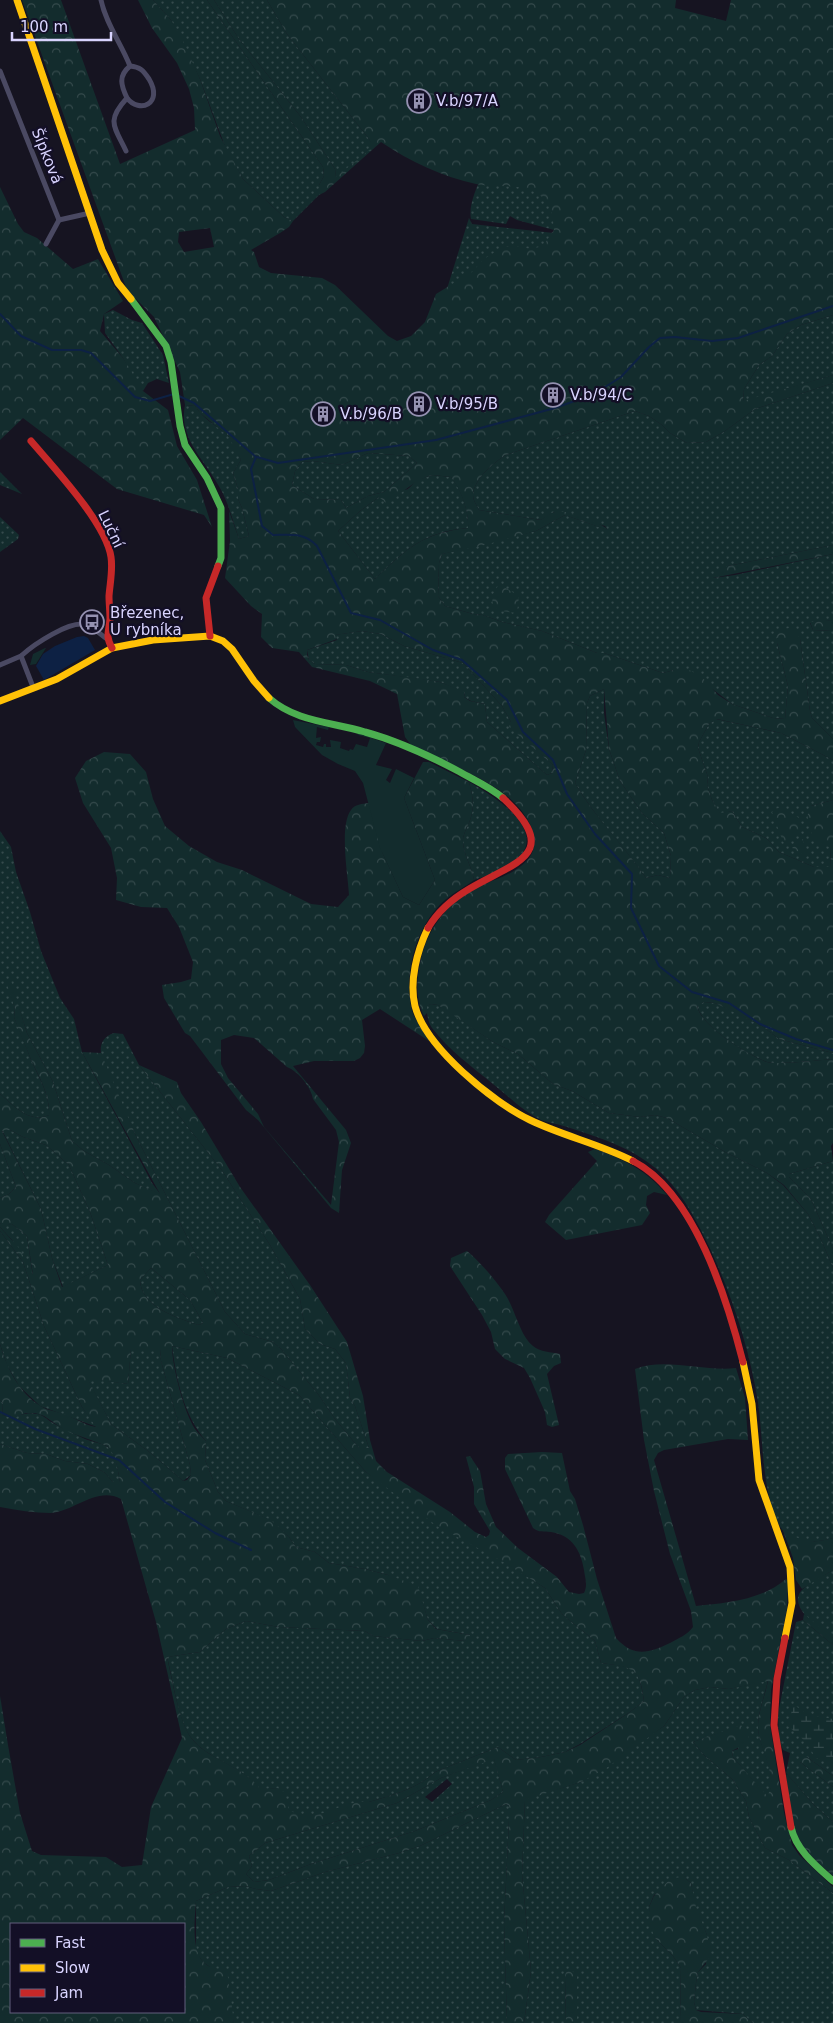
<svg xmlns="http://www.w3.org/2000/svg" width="833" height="2023" font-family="'DejaVu Sans',sans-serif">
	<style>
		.grass { fill: url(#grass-dots); fill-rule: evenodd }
		.forest { fill: url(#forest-crowns); fill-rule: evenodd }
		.wetland { fill: url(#wetland-marsh) }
		.green { fill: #132c2d }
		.water { fill: #0d2144 }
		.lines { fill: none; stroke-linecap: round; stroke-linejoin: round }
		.stream { stroke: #0d2144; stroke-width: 2 }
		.street { stroke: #4a4962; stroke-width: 5 }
		.fast { stroke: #4caf50; stroke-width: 7 }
		.slow { stroke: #ffc107; stroke-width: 7 }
		.jam { stroke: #c62828; stroke-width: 7 }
		.labels { text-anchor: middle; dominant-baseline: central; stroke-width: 4.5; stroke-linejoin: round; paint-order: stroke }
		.poi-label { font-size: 15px; fill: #d9d4ff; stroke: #130f26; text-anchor: start }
		.street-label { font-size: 15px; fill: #d9d4ff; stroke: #130f26 }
	</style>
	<defs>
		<pattern id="grass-dots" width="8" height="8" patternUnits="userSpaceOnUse" patternTransform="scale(1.25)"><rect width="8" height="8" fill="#132c2d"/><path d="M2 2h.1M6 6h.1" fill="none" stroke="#354a4c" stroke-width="1.8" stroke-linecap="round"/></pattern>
		<pattern id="forest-crowns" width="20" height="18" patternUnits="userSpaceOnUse" patternTransform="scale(1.25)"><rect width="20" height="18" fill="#132c2d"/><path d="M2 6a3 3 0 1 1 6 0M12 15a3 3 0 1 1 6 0" fill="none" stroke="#354a4c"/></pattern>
		<pattern id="wetland-marsh" width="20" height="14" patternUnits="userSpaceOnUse" patternTransform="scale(1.25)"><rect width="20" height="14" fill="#132c2d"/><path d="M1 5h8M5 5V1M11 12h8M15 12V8" fill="none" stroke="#354a4c"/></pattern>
	</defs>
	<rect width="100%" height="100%" fill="#161421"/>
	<g class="grass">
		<polygon points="153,0 207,0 323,167 324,176 319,185 319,195 293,221 284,217 243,179 226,149 200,79 171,20"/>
		<polygon points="214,0 267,0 287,34 369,139 374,147 336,178 335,169 301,117 239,39"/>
		<path d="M507 130 603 235 446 292 469 218 472 224 554 233V230L517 220 510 216 506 224 471 219C466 196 496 151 507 130Z"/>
		<polygon points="113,310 132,320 142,323 163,355 169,383 157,379 148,383 143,391 135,381 123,358 105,333 104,314"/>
		<polygon points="833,315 833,375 743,402 744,389 759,365 772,356 787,334 801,325"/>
		<path d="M833 383V545L728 566 713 578 735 575 833 554V620L810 623 813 630 833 631V739L812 718 810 711 800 639 777 643 788 686 785 719 773 718 732 704 711 688 674 670 663 673 604 653H597L542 631 502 622 483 615 473 614 445 606 438 596 439 563 442 554 536 531 565 515 608 530 605 526 554 512 541 520 479 510C477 505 473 501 473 495 474 479 493 463 506 455L635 411 649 416 662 425 670 433 687 443 706 442 725 431 755 409Z"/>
		<path d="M185 405 195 406C203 419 216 425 227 435 234 442 237 451 241 460L233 473 238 489V499L242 508 249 536 239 539C233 522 229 504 220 488 206 461 178 439 185 405Z"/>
		<polygon points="368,453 409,456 417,463 384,492 368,496 346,508 341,500 314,499 292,485 295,471 302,462 313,461 342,465"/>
		<polygon points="0,472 22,494 0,485"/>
		<path d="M433 475 451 477C462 490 469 512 468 528 424 532 406 549 375 579L338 531 360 511 379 497 408 489 417 480Z"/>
		<polygon points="0,517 19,535 18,539 0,552"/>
		<polygon points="362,631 381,634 404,646 463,663 502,706 511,722 533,747 553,765 552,773 547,775 487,722 485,704 471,701 464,697 465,693 440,682 368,672 346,665 315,664 309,660 307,650 337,640 334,635"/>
		<path d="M604 689V713L609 749 620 781 642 813 664 833 671 856 670 878 658 875 646 878C624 846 595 818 575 783L586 750 587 703 590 696Z"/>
		<polygon points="716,719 781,733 833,760 833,800 811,806 830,847 831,868 814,867 779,852 766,838 742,827 732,811 720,814 712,800 707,785 708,777 698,748 699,742 709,724"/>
		<path d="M469 782C491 794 551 831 516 860 504 870 488 875 474 880 472 867 462 852 463 839 464 832 469 824 471 817 475 805 472 793 469 782Z"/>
		<path d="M0 831 11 847 16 872 30 912 41 951 60 998 74 1019 82 1052 152 1183 161 1195 135 1183 109 1165 84 1151 72 1141 53 1082 27 1033 20 1011 8 983 15 1009 14 1017C20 1032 26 1047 32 1062 40 1080 50 1095 49 1115 30 1124 14 1106 0 1094Z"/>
		<path d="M704 1002 715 1003 735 1012 762 1026 779 1039 833 1053V1059C821 1060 776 1065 767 1062 748 1055 701 1027 697 1005Z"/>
		<path d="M431 1004 438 1005 445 1009 493 1042 518 1054 553 1084 572 1091 609 1113 640 1117 655 1115 667 1118 727 1153 767 1173 783 1185 808 1214 820 1237 833 1268V1538C817 1543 792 1545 781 1528 762 1498 763 1437 758 1402 749 1346 730 1289 705 1238 690 1208 674 1180 646 1161 622 1144 594 1136 567 1127 558 1124 549 1123 541 1120 524 1112 508 1096 493 1084 472 1067 449 1050 432 1028 428 1023 427 1013 426 1006Z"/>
		<path d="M114 1033 123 1034 139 1065 221 1169 270 1245 300 1299 305 1329 320 1344 335 1349 346 1363 350 1398 355 1406 369 1448H359L335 1419 318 1394 281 1349 273 1342 245 1334 225 1312 136 1136 104 1065C99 1052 98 1038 114 1033Z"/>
		<polygon points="2,1130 10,1130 23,1137 46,1145 69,1165 90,1212 108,1265 63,1287 52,1258 41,1209"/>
		<polygon points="0,1144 16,1187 9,1194 0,1198"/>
		<polygon points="833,1161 833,1249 811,1199 789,1177 789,1174"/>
		<polygon points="0,1223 2,1225 12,1224 27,1236 33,1277 12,1240 0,1227"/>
		<polygon points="0,1231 23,1262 44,1326 82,1407 97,1427 40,1406 19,1386 7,1365 0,1344"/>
		<path d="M151 1268 190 1300 203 1323 199 1325C177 1318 141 1307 140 1280Z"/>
		<path d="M172 1346 227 1358 299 1395 366 1472 545 1588 562 1614 595 1641 601 1663C635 1667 639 1667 644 1701L630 1712 580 1744 565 1752 541 1757 516 1760 498 1747 435 1772C417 1789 392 1795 369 1802 347 1800 305 1830 288 1809 283 1803 280 1795 277 1788L260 1790C244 1766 210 1761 192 1739 178 1722 173 1679 167 1657L200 1652 226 1629 246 1621 279 1627 365 1631 373 1636 422 1641 434 1638 465 1641 470 1635 437 1629 428 1620 422 1601 388 1575 365 1569 329 1563 315 1552 296 1547 289 1537 270 1520 226 1501 218 1492 205 1460 206 1441C184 1416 176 1379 172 1346Z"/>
		<polygon points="131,1348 160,1349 161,1361 190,1465 191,1475 183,1481 152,1454 111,1424 87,1378 128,1384"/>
		<path d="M0 1400 3 1403 2 1415C18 1419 23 1411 37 1414 44 1415 47 1420 53 1423 63 1429 75 1434 85 1439 92 1442 105 1443 110 1449 117 1457 118 1472 120 1482H113L104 1472 88 1464 65 1461 46 1454 27 1453 0 1444Z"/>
		<path d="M833 1570V1638C820 1630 785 1605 803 1589 811 1581 823 1576 833 1570Z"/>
		<polygon points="803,1620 833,1645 833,1776 807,1757 800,1757 800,1762 833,1787 833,1822 814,1805 786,1773 790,1753 783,1750 779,1740 778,1714 796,1622"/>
		<path d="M768 1680C765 1695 758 1712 758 1727 758 1746 781 1779 767 1797L733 1757 732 1751 738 1749 741 1726 693 1742 704 1755 733 1780 746 1801 749 1817 765 1848 789 1860 833 1893V2023H753L743 2014 696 2010 694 2002 696 1983 698 1972 706 1964 707 1935 695 1907 691 1883 686 1879V1876L654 1895 649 1907 655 1938 673 1956 681 1968 680 2023H577V1975L565 1977 566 2023H524L531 1971 522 1874 525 1799 581 1782 664 1726 684 1697 695 1690 710 1687 729 1689Z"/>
		<polygon points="0,1696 8,1745 0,1745"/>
		<path d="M494 1758 503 1792 491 1800 415 1831 311 1864 269 1880 254 1882 246 1874 252 1866 249 1856 265 1843 397 1803 441 1778ZM447 1779 452 1784 432 1802 425 1797Z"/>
		<polygon points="506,1804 509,1806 509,1820 504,1923 507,2023 234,2023 232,2015 210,1967 203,1962 196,1952 196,1901 228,1887 245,1886 256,1889 271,1891 325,1872 399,1853 420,1846"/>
	</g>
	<g class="forest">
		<path d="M22 0H61L120 164 195 130 194 108 189 89 177 63 152 28 138 0H153L171 20 181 37 200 79 220 136 243 179 284 217 293 221 289 227 280 233 251 250 254 252 259 267 271 273 322 278 335 285 388 336 397 341 411 336 425 322 436 294 472 272 484 259 503 247 516 246 531 249 543 246 554 230C553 220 552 205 543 198 525 181 498 189 476 184 441 176 411 162 381 142L325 192 319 195V185L324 176 323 167 207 0H214L239 39 301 117 335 169 336 177 373 147 369 139 287 34 267 0H676L675 8 726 21 731 0H833V315L801 325 787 334 772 356 759 365 744 389 743 401 833 375V383L755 409 725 431 706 442 687 443 670 433 662 425 649 416 635 411 506 455C493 463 474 479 473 495 473 501 477 505 479 510L541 520C545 517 550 513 555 512 568 509 600 522 610 531L565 515 536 531 481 546 442 554 439 563 438 596 445 606 473 614 483 615 502 622 542 631 597 653H604L663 673 674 670H689L701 676 718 695 732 704 773 718 785 719 788 686 777 643V631L793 627 800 639 810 711 812 718 833 739V760L781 733 717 719 709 724 699 742 698 748 708 777 707 785 712 800 720 813 732 811 742 827 766 838 779 852 814 867H831L830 847C827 846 822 845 819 842 809 835 804 816 811 806L833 800V1053L779 1039 762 1026 715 1003 704 1002 697 1006C701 1026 748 1055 767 1062 776 1065 821 1060 833 1059V1143L831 1146 833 1161 789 1174V1177L811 1199 833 1249V1268L820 1237 808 1214 784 1185 767 1173 727 1153 667 1118 655 1115 640 1117 609 1113 572 1091 553 1084 518 1054 493 1042 438 1005 431 1004 427 1006V1013L424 1016C416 1000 416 982 420 964 426 930 448 901 480 886 494 880 508 876 521 866 553 842 521 803 496 788 469 771 439 759 411 745L405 737 397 694 370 681 312 667 299 652 272 648 261 637 262 614 251 606 225 578 230 541 229 511 239 539 249 536 242 508 238 499V489L233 473 241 460 228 436 200 413 195 406 185 405 180 372 154 317 127 290ZM210 228 214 247 184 252 178 242 179 232ZM368 453 409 456 417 463 384 492 368 496 346 508 341 500 314 499 292 485 295 471 302 462 313 461 342 465ZM433 475 451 477C461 490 469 511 468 528 423 533 407 548 375 579L338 531 360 511 379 497 387 504C402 493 415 479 433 475ZM362 631 381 634 404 646 463 663 502 706 511 722 509 727 553 765 552 773 547 775 487 722 485 704 470 701 464 697 465 692 440 682 422 679 368 672 346 665 315 664 309 660 307 655V650L337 639 335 635ZM604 689 609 749 620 781 642 813 664 833 671 856 670 878 658 875 646 878C624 845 595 818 575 783L586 750 587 703 590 696Z"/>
		<polygon points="0,187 18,224 24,232 37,238 73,269 98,259 123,301 104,314 100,331 123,358 143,391 168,410 177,446 197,480 212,527 204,515 117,489 23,418 0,440"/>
		<polygon points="833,545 833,554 713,578 715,574 728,566"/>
		<polygon points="499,584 519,596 517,613 501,611 493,607 492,596"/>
		<polygon points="833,620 833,631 813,630 810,622"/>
		<path d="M104 752 130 754 146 772 153 799 165 826 189 846 217 862 242 870 311 904 338 907 349 895C348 875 339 826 351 810 355 804 362 804 369 803L383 854 403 897 419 905 435 880 404 798 423 762H429L469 782C472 793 475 805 471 817 469 824 464 832 463 839 462 852 472 867 474 880 465 887 454 892 445 900 416 925 403 974 412 1011 415 1021 424 1031 429 1041L380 1009 362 1020 365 1046 364 1053 360 1058 354 1061H314L293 1066 346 1130 351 1143 342 1170 339 1213 331 1208 258 1120 246 1110 190 1036 185 1033 164 998 162 985 181 982 191 979 193 962 179 927 167 908 141 907 116 900 117 878 111 848 83 803 75 778 86 761ZM234 1035 254 1038 287 1067C298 1071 311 1087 313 1099L336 1130 339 1142 331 1205 264 1127 258 1114 228 1078 221 1064V1040Z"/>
		<polygon points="778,808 787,811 799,818 802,828 787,844 783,842 772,812"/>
		<polygon points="803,839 807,857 792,848"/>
		<path d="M11 981 27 1033 53 1082 72 1141 84 1151 109 1165 135 1183 160 1194 82 1052 101 1053 136 1136 225 1312 245 1334 273 1342 281 1349 318 1394 335 1419 359 1448H369L355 1406 350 1398 346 1363 335 1349 320 1344 305 1329 300 1299 270 1245 221 1169 139 1065 177 1082 181 1093 201 1122 240 1187 310 1285 347 1342 363 1396 370 1440 376 1461 387 1472 450 1512 475 1532 486 1537 489 1535 490 1531 474 1504V1487L466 1457 470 1456 480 1471 486 1504 496 1527 518 1548 557 1577 569 1592 579 1594 584 1593C588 1585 585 1578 584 1570 581 1551 572 1535 551 1532 544 1531 539 1533 533 1528L505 1469V1458L508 1454 542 1452 562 1453 570 1491 575 1499 583 1525 597 1579 616 1638C634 1658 649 1653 670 1643 679 1638 687 1635 693 1627L691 1611 670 1554 654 1491 644 1440 635 1369C665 1357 705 1372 736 1368L745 1398 748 1440 728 1439 664 1450 658 1453 654 1460 696 1606C726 1603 762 1600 786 1579L788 1581 787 1608 771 1690 770 1725 784 1813 792 1845 799 1855 833 1887V1893L789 1860 765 1848 749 1817 746 1801 733 1780 704 1755 693 1742 741 1725 751 1741 732 1751 733 1757 767 1796C780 1779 758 1747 758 1727 758 1712 765 1696 768 1681L729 1689 710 1687 695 1690 684 1697 664 1726 605 1769 581 1782 525 1800 522 1874 531 1971 524 2023H507L504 1923 509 1820V1806L506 1804 420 1846 399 1853 325 1872 271 1891 256 1889 245 1886 228 1887 196 1901C195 1919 189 1959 211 1967 216 1969 222 1969 227 1970L234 2023H0V1745H8L20 1813 32 1851 41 1855 106 1857 122 1867 142 1865 151 1807 182 1738 156 1622 121 1499C97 1486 75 1511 51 1513 34 1513 17 1510 0 1507V1444L27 1453 46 1454 65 1461 88 1464 104 1472 113 1482H120C118 1471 116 1454 107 1446L66 1431 44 1416 35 1413H26L13 1418 2 1415 3 1403 0 1400V1344C7 1369 21 1397 46 1409 52 1411 58 1412 64 1414 75 1418 84 1425 96 1427L82 1407 44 1326 23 1262 0 1231V1227L19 1248 33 1275 27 1236 12 1224 2 1226 0 1223V1198L9 1194 16 1187 0 1144V1094C14 1106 30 1124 49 1115 50 1095 40 1079 32 1062 26 1047 19 1032 14 1017L15 1009 7 984ZM10 1130 23 1137 46 1145 69 1165 90 1212 108 1265 62 1287 52 1258 41 1209 2 1131ZM151 1268 190 1300 203 1323 199 1325C177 1318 141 1307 140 1280ZM172 1346 227 1358 299 1395 366 1472 437 1526 507 1564 545 1588 562 1614 595 1641 601 1663C633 1667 640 1668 644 1701L630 1712 580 1745 565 1752 541 1757 516 1760 498 1747 435 1772C417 1789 392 1795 369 1802 339 1799 319 1827 289 1810L284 1792 277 1788 260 1789C244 1766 210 1761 192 1739 179 1723 172 1678 167 1657L200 1652 226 1629 246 1621 279 1627 365 1631 373 1636 422 1641 434 1638 465 1641 470 1639V1635L436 1629 428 1620 418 1586 388 1575 365 1569 329 1563 315 1552 296 1547 289 1537 271 1520 226 1501 218 1492 205 1460 206 1441C202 1437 198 1433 195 1429 184 1412 172 1366 172 1346ZM131 1349H160L161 1361 190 1465 191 1475 187 1480 183 1481 152 1454 111 1424 88 1379 128 1384ZM494 1759 503 1792 491 1800 415 1831 311 1864 269 1880 254 1882 246 1874 252 1866 249 1856 265 1843 397 1803 441 1778ZM11 1924H184V2012H11Z"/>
		<path d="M595 1149C625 1160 646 1170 667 1195L654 1192 647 1196 646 1205 650 1213 642 1225 566 1240 545 1222 549 1215 597 1161 588 1152Z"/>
		<path d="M467 1251C481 1263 494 1278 505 1294 515 1309 520 1336 533 1346 540 1352 551 1352 560 1354L561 1363 554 1366 547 1374 559 1425 552 1427 547 1425 545 1412 530 1378 524 1368 505 1359 495 1349 491 1332 482 1315 450 1266 451 1258Z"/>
		<path d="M782 1528C799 1542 813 1544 833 1538V1570L802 1589 796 1580 793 1558Z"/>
		<polygon points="804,1614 833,1638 833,1645 803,1620"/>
		<polygon points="800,1757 807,1757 833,1776 833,1787 800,1762"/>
		<path d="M787 1774 814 1805 833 1822V1876C824 1867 812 1859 804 1849 790 1829 789 1798 786 1775Z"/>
		<polygon points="686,1876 686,1879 691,1883 696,1907 707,1935 709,1947 710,1957 698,1972 696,1983 694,2002 696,2010 701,2012 743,2014 753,2023 680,2023 681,1968 673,1956 655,1938 651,1928 649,1907 654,1896 670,1879"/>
		<polygon points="570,1969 577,1975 577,2023 566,2023 565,1977 566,1971"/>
	</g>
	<polygon class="wetland" points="794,1705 809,1715 833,1719 833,1765 816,1758 806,1742 788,1726"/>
	<g class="green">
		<polygon points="45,648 46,648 36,664 30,665 33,654"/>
		<polygon points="293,720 329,727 328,730 317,727 316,738 321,737 320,742 317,742 316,745 323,747 324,744 326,744 326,747 331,747 330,740 341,742 340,748 349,751 350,749 353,750 356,744 367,747 370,738 358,735 357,733 386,743 376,765 392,769 386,780 390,783 396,769 414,778 404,798 435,880 419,905 403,897 380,848 363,783 355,771 338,764 322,755 295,727"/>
	</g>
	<polygon class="water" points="84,636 88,638 95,650 44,680 36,666 43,654 55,646 77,637"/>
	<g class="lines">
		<g class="stream">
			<polyline points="0,314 21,336 52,350 81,350 91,353 135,397 150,401 174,394"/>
			<path d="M179 396 194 403 256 457 251 469 262 526 273 535C290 535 304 532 317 546L351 613 380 620 433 650 462 660 507 700 523 732 553 760 567 794 595 834 632 874 631 908 659 966 692 992 729 1003 760 1024 796 1039 833 1050"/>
			<polyline points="257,457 278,463 436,440 555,408 594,394 621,377 649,347 660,338 675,337 712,341 738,338 833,306"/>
			<polyline points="0,1412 35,1429 119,1460 165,1502 215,1533 251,1550"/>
		</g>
		<g class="street">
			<path d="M101 0C106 24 121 43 130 66 118 76 121 85 127 98 106 121 114 126 126 151"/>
			<polyline points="0,71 59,220 90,213"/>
			<path d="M127 98C139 114 164 104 149 79 143 70 140 67 130 66"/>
			<polyline points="46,244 59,220"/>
			<polyline points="0,665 21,656"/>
			<path d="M33 687 21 656C33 645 71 619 87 625 94 628 101 635 107 639"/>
		</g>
		<g class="fast">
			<polyline points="131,299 166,346 171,362 180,426 185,445 207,478 221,508 221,558 218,566"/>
			<path d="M269 698C296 722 332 722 365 732 398 741 430 756 460 772 474 780 490 787 503 798"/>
			<path d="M791 1827C796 1850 816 1866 833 1881"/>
		</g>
		<g class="slow">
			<polyline points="17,0 102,250 118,283 131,299"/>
			<polyline points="0,701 57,679 112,648 153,640 210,636 223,641 232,649 254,681 269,698"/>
			<path d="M428 928C417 951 409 981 415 1006 426 1048 493 1102 530 1120 563 1136 600 1144 633 1161"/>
			<polyline points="743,1362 752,1404 759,1480 790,1567 792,1603 785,1638"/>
		</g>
		<g class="jam">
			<path d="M31 441C54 468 106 523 111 557 113 570 110 583 109 596 109 603 110 611 110 619 109 632 105 636 112 648"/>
			<polyline points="210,636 206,598 218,566"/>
			<path d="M428 928C438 911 452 899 469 889 514 862 564 855 503 798"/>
			<path d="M633 1161C695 1193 727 1299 743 1362"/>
			<polyline points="785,1638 777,1679 774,1725 791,1827"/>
		</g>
	</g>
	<defs>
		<g id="building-ring" transform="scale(1.25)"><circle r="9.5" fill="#130f26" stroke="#9591b1" stroke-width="1.5"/><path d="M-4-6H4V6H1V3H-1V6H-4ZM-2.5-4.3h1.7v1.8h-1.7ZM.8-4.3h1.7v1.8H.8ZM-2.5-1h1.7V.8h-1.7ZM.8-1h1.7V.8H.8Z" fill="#9591b1"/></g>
		<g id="bus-ring" transform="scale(1.25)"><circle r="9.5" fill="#130f26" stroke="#9591b1" stroke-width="1.5"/><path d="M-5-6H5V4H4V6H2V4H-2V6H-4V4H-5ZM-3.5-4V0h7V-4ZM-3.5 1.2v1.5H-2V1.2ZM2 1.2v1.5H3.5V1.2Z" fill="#9591b1"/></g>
	</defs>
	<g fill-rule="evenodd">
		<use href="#building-ring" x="419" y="101"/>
		<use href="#building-ring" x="553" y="395"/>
		<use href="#building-ring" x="419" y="404"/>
		<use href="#building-ring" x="323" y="414"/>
		<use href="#bus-ring" x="92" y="622"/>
	</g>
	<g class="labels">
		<g class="poi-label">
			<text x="436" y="101">V.b/97/A</text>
			<text x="570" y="395">V.b/94/C</text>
			<text x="436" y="404">V.b/95/B</text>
			<text x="340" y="414">V.b/96/B</text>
			<text x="110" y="613">Březenec,<tspan x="110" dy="17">U rybníka</tspan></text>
		</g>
		<g class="street-label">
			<text transform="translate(47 156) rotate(68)">Šípková</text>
			<text transform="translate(111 529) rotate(64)">Luční</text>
		</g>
	</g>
	<rect x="10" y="1923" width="175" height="90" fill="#130f26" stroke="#625e7d"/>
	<rect x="20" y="1939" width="25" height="8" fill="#4caf50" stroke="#625e7d"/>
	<text x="55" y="1948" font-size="15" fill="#d9d4ff">Fast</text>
	<rect x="20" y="1964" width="25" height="8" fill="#ffc107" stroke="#625e7d"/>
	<text x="55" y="1973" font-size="15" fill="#d9d4ff">Slow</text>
	<rect x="20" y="1989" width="25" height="8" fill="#c62828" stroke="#625e7d"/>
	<text x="55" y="1998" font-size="15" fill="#d9d4ff">Jam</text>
	<path d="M12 32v8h99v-8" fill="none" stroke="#d9d4ff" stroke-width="2.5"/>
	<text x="20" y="32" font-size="15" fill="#d9d4ff" stroke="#130f26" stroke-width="4" paint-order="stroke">100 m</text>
</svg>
